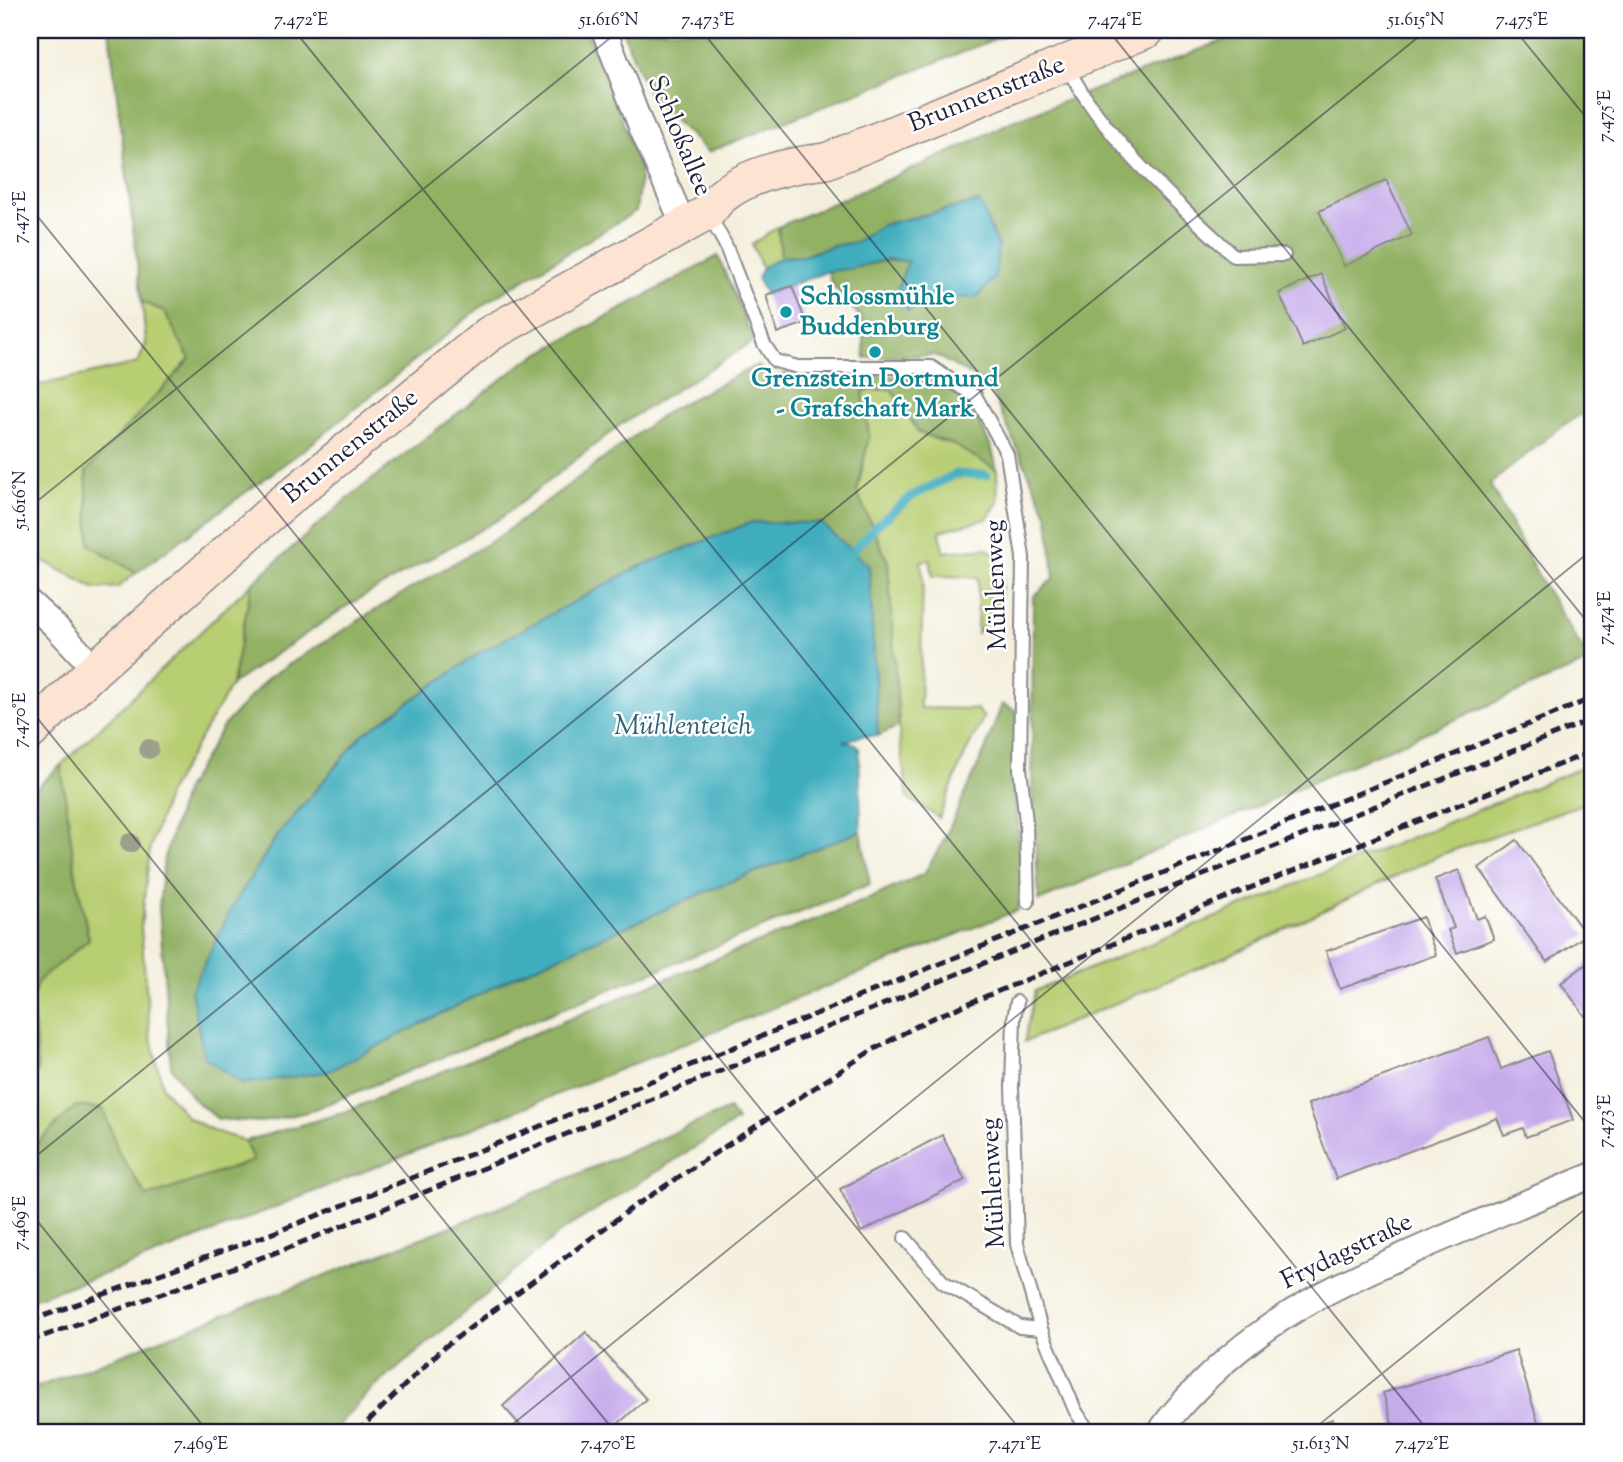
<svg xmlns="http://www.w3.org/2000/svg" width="1623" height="1462" font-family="'Sorts Mill Goudy',serif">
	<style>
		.green { fill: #b8ce72; stroke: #6d7856; stroke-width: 2 }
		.forest { fill: #92b164; stroke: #5a6a50; stroke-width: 2 }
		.water { fill: #40adbe; stroke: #31687c; stroke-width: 2 }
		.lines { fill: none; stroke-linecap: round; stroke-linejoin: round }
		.stream { stroke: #40adbe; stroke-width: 9 }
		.building { fill: #c6abeb }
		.lane-casing { stroke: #8b888c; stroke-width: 16 }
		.street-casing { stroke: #8b888c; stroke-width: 28 }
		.secondary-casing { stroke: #8b888c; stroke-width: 38 }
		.lane { stroke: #fff; stroke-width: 12 }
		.street { stroke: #fff; stroke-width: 24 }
		.secondary { stroke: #fde3d1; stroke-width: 35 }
		.rail { stroke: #22223b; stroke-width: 5; stroke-dasharray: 10 5; stroke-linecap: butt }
		.tree { fill: #9d9f8e }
		.ticks { fill: none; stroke: #22223b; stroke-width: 2; stroke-opacity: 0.45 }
		.culture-dot { fill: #0f9aa8; stroke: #fff; stroke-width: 2.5 }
		.labels { text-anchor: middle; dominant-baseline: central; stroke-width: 5; stroke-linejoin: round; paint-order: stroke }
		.street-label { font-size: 26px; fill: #22223b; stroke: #fff }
		.culture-label { font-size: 26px; font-weight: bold; fill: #0d838f; stroke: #fff; text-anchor: start }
		.water-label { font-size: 28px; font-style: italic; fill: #306176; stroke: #fff }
		.neatline { fill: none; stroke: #22223b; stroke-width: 2.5 }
		.ticks-label { font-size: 18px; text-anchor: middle; fill: #22223b }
	</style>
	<rect width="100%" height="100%" fill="#fff"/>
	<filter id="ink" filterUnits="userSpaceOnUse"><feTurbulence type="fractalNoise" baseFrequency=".0143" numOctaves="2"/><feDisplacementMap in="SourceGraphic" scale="14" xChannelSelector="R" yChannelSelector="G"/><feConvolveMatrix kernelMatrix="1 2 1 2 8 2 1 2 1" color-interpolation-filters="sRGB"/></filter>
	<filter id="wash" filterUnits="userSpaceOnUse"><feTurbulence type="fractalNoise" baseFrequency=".00686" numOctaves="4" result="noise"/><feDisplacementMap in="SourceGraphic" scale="28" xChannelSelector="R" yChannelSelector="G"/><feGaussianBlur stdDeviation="1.57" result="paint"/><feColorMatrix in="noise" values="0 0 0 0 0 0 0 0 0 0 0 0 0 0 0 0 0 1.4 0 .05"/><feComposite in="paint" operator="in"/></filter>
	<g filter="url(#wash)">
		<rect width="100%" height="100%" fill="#f4efdd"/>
		<g class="green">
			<polygon points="778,227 781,257 762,268 752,244"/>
			<polygon points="142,302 164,311 190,359 86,472 90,545 136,573 118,587 96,589 30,554 30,387 138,363 146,343"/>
			<path d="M891 389 919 433 954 445 997 470 998 502 987 519 940 531 943 552 986 548 1001 558C1005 590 1001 610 977 633L978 577 933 576 930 560 921 561 923 576 920 708 976 709 984 717 965 754 939 818 908 798 900 744 888 562 857 492 869 436 863 390Z"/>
			<polygon points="252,583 232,684 168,793 150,848 141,927 150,1035 163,1088 188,1118 214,1131 245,1141 253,1161 147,1197 119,1153 103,1109 30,1150 30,1084 38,1072 32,999 38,981 89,939 75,871 61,765"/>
			<polygon points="1593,763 1593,800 1440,855 1241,950 1024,1042 1035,991"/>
		</g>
		<g class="forest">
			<polygon points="109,30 587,30 641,169 636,211 487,302 306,448 136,573 90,545 86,471 190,359 164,311 142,302"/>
			<polygon points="622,30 1018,30 708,152 649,96"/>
			<path d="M1251 30H1586L1593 53V407L1562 426 1490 484 1542 583 1590 661 1039 901 1032 786 1033 597 1054 578 1048 516 988 384 935 355 865 358 862 319 831 283 828 271C856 269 880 258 908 261L898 288 908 311 929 300H951L995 277 998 245 978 202 882 225 857 242 832 246 803 256 781 257 778 227 960 148 1010 122Z"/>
			<polygon points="718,256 754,341 620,425 501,518 347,606 232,684 252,583 352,495 524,362"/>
			<polygon points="757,365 772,378 786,373 928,377 955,393 974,411 992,449 997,470 954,445 919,433 891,389 863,391 869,436 857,492 888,562 899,726 878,736 869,566 481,652 362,735 275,838 231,909 192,990 204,1057 327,1072 519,974 707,891 861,831 870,884 307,1112 262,1122 218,1119 193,1099 171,1067 159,907 164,858 185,790 224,725 269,677 388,602 500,536 669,410"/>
			<polygon points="1002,704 1017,711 1013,764 1022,877 1018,910 138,1262 30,1300 30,1150 76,1106 103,1109 119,1153 147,1197 253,1161 245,1141 342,1113 675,975 866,900 924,874 943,842 985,750"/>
			<polygon points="61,765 75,871 89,939 38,981 32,999 38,1072 30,1084 30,794"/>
			<polygon points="729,1109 737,1121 562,1231 368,1393 332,1432 30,1432 30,1390 501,1207"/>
		</g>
		<g class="water">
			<polygon points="979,202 998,246 995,277 978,297 929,300 908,311 898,288 908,261 889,259 850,269 828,271 766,295 757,278 762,268 781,257 803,256 832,246 857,242 882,225"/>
			<polygon points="752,522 821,523 869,566 878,736 861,736 845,741 855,744 859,748 861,831 707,891 519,974 327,1072 242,1084 204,1057 191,991 231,909 276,838 362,735 481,652 638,567"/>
		</g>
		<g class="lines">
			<polyline class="stream" points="853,551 876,526 912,496 956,474 986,475"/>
		</g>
		<g id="blocks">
			<g class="building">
				<polygon points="1386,180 1412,235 1344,266 1319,211"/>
				<polygon points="1321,274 1345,328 1303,347 1279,293"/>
				<polygon points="792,286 806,323 777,333 766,295"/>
				<polygon points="1517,840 1586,935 1547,962 1479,868"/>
				<polygon points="1459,870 1477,919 1485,916 1494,939 1457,953 1448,930 1454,928 1435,879"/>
				<polygon points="1423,917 1436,955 1340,989 1326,951"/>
				<polygon points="1593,959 1593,1027 1561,983"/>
				<polygon points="1489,1037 1501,1069 1548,1051 1573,1120 1526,1137 1523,1128 1504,1135 1497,1118 1336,1179 1308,1104"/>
				<polygon points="942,1135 965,1180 861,1232 840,1189"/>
				<polygon points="586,1332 646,1399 609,1432 526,1432 503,1406"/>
				<polygon points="1516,1350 1541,1432 1395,1432 1383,1393"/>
				<polygon points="1333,1419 1337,1432 1294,1432"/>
			</g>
		</g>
	</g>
	<g filter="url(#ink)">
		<use href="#blocks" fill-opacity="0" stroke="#8b888c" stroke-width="2"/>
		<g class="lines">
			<g class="lane-casing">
				<g id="lane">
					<path d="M1067 67C1108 143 1172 198 1234 256L1284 255"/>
					<polyline points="708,213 725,244 764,344 775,361 798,367 931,367 976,397 1007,454 1023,557 1020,768 1026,822 1028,902"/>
					<polyline points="1017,1002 1014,1018 1012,1087 1017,1244 1041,1329 1075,1410 1089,1432"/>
					<polyline points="905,1238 943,1282 1020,1327 1041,1329"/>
				</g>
			</g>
			<g class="street-casing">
				<g id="street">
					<polyline points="604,30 642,129 684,226"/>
					<polyline points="30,603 55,626 95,669"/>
					<path d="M1160 1432C1173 1412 1192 1393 1209 1376 1276 1312 1343 1282 1427 1245 1482 1221 1537 1198 1593 1175"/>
				</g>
			</g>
			<g class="secondary-casing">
				<path id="secondary" d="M30 732 95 669 279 506 489 334 707 213C712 208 716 200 722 196 750 173 791 165 826 161L1147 30"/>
			</g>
			<use href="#lane" class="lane"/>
			<use href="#street" class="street"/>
			<use href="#secondary" class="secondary"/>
			<g class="rail">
				<polyline points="30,1321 281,1230 489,1147 1593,698"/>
				<polyline points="30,1341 288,1248 1026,946 1593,719"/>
				<polyline points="357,1432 443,1348 633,1207 869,1052 928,1020 1225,898 1593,751"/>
			</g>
		</g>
		<g class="tree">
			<circle cx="149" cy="749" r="10"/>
			<circle cx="130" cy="843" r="10"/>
		</g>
	</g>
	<path class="ticks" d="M294 30 1429 1432M701 30 1593 1132M1108 30 1593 629M1515 30 1593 126M30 207 1022 1432M30 507 620 30M30 709 615 1432M30 1161 1427 30M30 1212 208 1432M503 1432 1593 549M1310 1432 1593 1203"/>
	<g class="culture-dot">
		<circle cx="786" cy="312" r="7"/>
		<circle cx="875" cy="352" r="7"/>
	</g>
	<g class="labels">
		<g class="street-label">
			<text transform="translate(987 95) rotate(-22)">Brunnenstraße</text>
			<text transform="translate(679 136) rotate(67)">Schloßallee</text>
			<text transform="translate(351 447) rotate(-39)">Brunnenstraße</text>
			<text transform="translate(997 585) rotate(-92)">Mühlenweg</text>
			<text transform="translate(994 1183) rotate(-93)">Mühlenweg</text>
			<text transform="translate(1347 1252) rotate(-26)">Frydagstraße</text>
		</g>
		<g class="culture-label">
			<text x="800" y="297">Schlossmühle<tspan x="800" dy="30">Buddenburg</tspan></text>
			<text x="875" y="379" text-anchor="middle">Grenzstein Dortmund<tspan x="875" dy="30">- Grafschaft Mark</tspan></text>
		</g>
		<g class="water-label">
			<text x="683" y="727">Mühlenteich</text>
		</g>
	</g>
	<rect width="1623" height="1462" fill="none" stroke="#fff" stroke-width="77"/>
	<rect x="38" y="38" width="1546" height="1386" class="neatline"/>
	<g class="ticks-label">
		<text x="301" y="25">7.472°E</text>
		<text x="609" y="25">51.616°N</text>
		<text x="708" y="25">7.473°E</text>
		<text x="1115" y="25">7.474°E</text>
		<text x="1416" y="25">51.615°N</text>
		<text x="1522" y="25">7.475°E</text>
		<text transform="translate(1604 116) rotate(-90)" y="6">7.475°E</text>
		<text transform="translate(19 217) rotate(-90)" y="6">7.471°E</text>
		<text transform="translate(19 500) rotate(-90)" y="6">51.616°N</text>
		<text transform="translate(1604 618) rotate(-90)" y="6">7.474°E</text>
		<text transform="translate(19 720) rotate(-90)" y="6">7.470°E</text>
		<text transform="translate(1604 1121) rotate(-90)" y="6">7.473°E</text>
		<text transform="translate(19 1223) rotate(-90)" y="6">7.469°E</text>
		<text x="201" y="1449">7.469°E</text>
		<text x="608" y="1449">7.470°E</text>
		<text x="1015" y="1449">7.471°E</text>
		<text x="1321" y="1449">51.613°N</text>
		<text x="1422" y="1449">7.472°E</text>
	</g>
</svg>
